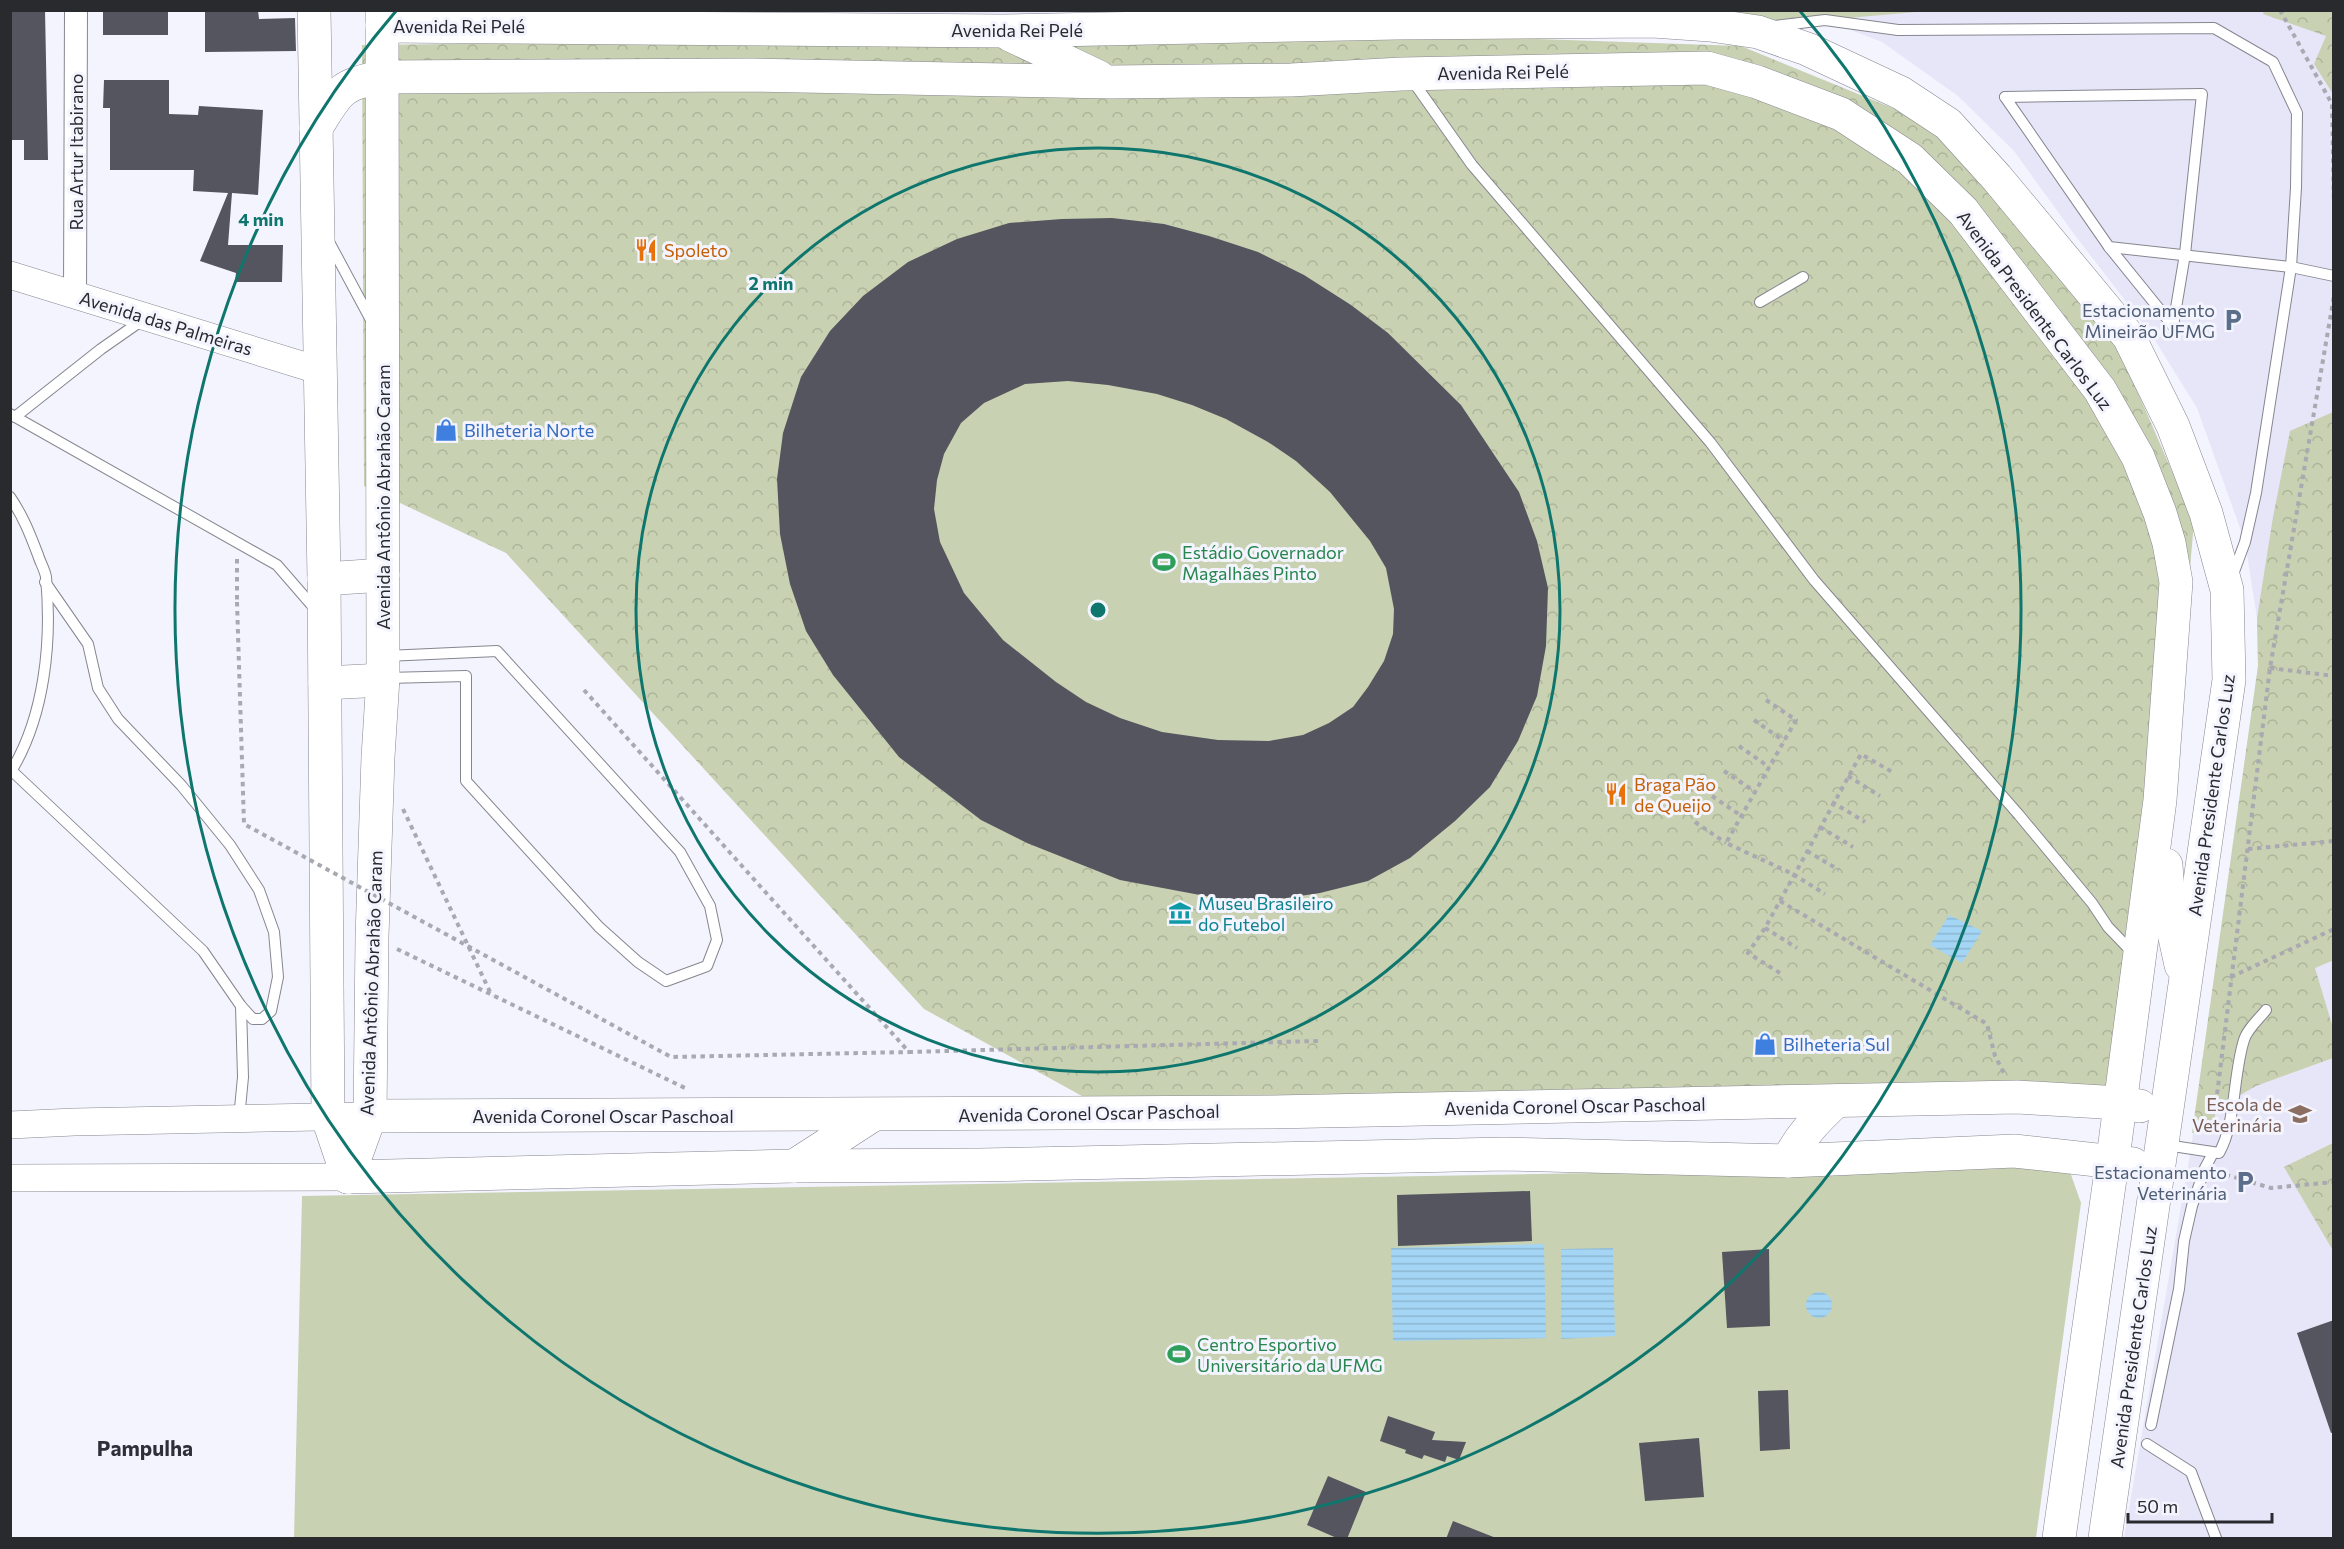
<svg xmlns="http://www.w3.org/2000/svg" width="2344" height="1549" font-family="Commissioner,sans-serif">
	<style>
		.built { fill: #e6e6f8 }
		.forest { fill: url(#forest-crowns) }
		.garden { fill: #c8d2b2 }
		.water { fill: url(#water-rules) }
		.building { fill: #54555e; fill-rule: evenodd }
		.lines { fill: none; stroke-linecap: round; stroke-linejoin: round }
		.service-casing { stroke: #868690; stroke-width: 12 }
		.minor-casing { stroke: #868690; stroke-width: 24 }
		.tertiary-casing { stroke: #868690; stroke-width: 28 }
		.primary-casing { stroke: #868690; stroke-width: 34 }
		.path { stroke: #a8a9b1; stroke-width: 4; stroke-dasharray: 4.5 4.5; stroke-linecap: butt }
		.service { stroke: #fff; stroke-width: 10 }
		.minor { stroke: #fff; stroke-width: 22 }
		.tertiary { stroke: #fff; stroke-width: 27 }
		.primary { stroke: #fff; stroke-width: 33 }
		.path-bridge { stroke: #a8a9b1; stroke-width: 4; stroke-dasharray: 4.5 4.5; stroke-linecap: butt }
		.ring { fill: none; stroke: #0f766e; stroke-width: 3 }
		.labels { text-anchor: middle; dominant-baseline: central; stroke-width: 6; stroke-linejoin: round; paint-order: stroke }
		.street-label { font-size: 18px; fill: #292a2e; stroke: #f4f4ff }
		.food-label { font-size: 18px; fill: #c56008; stroke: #f4f4ff; text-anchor: start }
		.service-label { font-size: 18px; fill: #4e5e75; stroke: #f4f4ff; text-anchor: end }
		.shop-label { font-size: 18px; fill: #366cbe; stroke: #f4f4ff; text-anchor: start }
		.leisure-label { font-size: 18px; fill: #27864d; stroke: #f4f4ff; text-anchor: start }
		.culture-label { font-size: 18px; fill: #0d838f; stroke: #f4f4ff; text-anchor: start }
		.education-label { font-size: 18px; fill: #785e54; stroke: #f4f4ff; text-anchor: end }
		.quarter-label { font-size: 21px; font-weight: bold; fill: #2f2f37; stroke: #f4f4ff }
		.centre { fill: #0f766e; stroke: #f4f4ff; stroke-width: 3 }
		.ring-label { font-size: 18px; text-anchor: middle; font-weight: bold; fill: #0f766e; stroke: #f4f4ff; stroke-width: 6; stroke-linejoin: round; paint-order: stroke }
	</style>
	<defs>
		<pattern id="forest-crowns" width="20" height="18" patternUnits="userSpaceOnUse" patternTransform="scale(1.5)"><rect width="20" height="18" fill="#c8d2b2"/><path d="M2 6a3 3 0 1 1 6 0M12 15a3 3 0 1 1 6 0" fill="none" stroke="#acb499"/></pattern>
		<pattern id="water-rules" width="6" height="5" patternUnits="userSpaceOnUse" patternTransform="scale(1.5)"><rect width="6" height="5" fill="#a4d5f5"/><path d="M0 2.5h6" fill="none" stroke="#8db7d2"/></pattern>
	</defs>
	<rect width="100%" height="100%" fill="#f4f4ff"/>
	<polygon class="built" points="391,11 2333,11 2333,1538 2124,1538 2191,1148 2258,666 2257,618 2245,542 2197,408 2151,334 2074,234 2014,151 1958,96 1882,42 1825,20"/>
	<g class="forest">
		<polygon points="1521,11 1928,11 1825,20 1710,25"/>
		<polygon points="2264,11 2333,11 2333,94 2314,64 2326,36 2263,14"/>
		<polygon points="1369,33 1741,46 1939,127 2119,349 2194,522 2165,858 2132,1097 1459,1116 1142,1129 924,1009 506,553 364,486 362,45"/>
		<polygon points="2333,412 2334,960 2315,968 2333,1028 2333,1058 2256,1086 2216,1109 2213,1131 2192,1133 2258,666 2257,618 2273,517 2290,431"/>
		<polygon points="2333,1143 2334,1248 2332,1249 2284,1167"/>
	</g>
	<g class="garden">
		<polygon points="1112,218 1164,224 1209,236 1258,252 1304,275 1388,333 1427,370 1461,405 1519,492 1537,541 1548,588 1546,646 1537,696 1518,741 1410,858 1368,881 1320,893 1266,901 1216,898 1120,880 1027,843 981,820 899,757 833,675 806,631 790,584 780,534 777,479 783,433 801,377 830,331 863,296 908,262 957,239 1009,223 1062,219"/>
		<polygon points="2038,1165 2069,1169 2081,1203 2036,1538 294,1538 302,1196"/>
	</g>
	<g class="water">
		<polygon points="1949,915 1982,931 1962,963 1930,945"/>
		<polygon points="1544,1244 1546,1338 1393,1341 1391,1248"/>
		<polygon points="1613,1248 1615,1336 1561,1339 1561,1249"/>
		<circle cx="1819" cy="1305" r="13"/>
	</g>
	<g class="building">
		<polygon points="10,10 45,10 48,160 24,160 24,140 10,140"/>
		<rect x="103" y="10" width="65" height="25"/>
		<polygon points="205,10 258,10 259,19 295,18 296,51 205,52"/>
		<polygon points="104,80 169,80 169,114 198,115 199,106 263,110 258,195 232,193 228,245 283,245 282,282 235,282 236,273 200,261 228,193 193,191 194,170 110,170 110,108 103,108"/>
		<path d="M1112 218 1164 224 1209 236 1258 252 1304 275 1351 305 1388 333 1461 405 1519 492 1537 541 1548 588 1546 646 1537 696 1518 741 1490 787 1455 821 1410 858 1368 881 1320 893 1266 901 1216 898 1120 880 1027 843 981 820 899 757 833 675 806 631 790 584 780 534 777 479 783 433 801 377 830 331 863 296 908 262 957 239 1009 223 1062 219ZM1068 381 1108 385 1157 394 1192 405 1226 419 1268 442 1296 461 1330 492 1370 541 1386 568 1394 609 1393 634 1384 661 1368 687 1353 707 1329 723 1303 735 1269 741 1218 740 1162 732 1120 718 1086 702 1056 682 1003 640 964 593 940 542 934 509 937 480 944 454 961 423 984 403 1025 384Z"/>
		<polygon points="1530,1191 1532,1241 1398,1246 1397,1195"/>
		<polygon points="1769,1249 1770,1326 1727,1328 1722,1252"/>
		<polygon points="2334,1320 2334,1432 2331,1433 2297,1333"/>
		<polygon points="1788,1390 1790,1449 1760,1451 1758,1391"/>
		<polygon points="1388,1416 1435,1432 1432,1440 1466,1442 1459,1460 1447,1456 1445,1462 1424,1455 1422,1459 1405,1453 1406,1450 1380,1441"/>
		<polygon points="1699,1438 1704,1497 1645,1501 1639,1443"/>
		<polygon points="1328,1476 1366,1492 1347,1539 1339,1539 1307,1525"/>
		<polygon points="1453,1521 1496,1538 1496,1539 1446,1539"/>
	</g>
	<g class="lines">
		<g class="service-casing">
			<g id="service">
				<polyline points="1775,26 1825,20 1898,30 2214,28 2273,62 2297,113 2296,188 2291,267 2256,493 2245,542 2232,577"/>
				<polyline points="1409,80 1417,87 1472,165 1710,442 1814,580 2019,815 2092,903 2108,927 2134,954"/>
				<polyline points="2005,97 2202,94 2185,254 2173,326"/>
				<polyline points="2005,97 2109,247 2173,326"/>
				<polyline points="328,240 372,322"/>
				<polyline points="2109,247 2291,267 2334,276"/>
				<polyline points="1760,302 1803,277"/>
				<polyline points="10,414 277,565 316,610"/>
				<polyline points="15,417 101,349 144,319"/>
				<path d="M10 497C23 516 30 534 38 555 40 562 45 570 46 577 52 641 45 717 10 773"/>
				<polyline points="386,656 497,651 680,852 710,906 717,940 707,966 666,981 638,962 599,927 466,781 466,676 387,678"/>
				<polyline points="12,771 203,951 241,1006 253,1019 262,1019 271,1011 278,977 274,932 259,890 230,845 181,785 118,719 98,688 88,644 45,582"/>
				<polyline points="239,1119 243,1077 241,1006"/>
				<path d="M2166 1145 2219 1153C2236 1124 2233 1074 2244 1040 2247 1029 2259 1019 2266 1010"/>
				<polyline points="2151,1425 2179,1289 2184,1241 2192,1206 2205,1168 2213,1153"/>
				<polyline points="2147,1444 2191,1472 2216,1538"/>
			</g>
		</g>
		<g class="minor-casing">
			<polyline id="minor" points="75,294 76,10"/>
		</g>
		<g class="tertiary-casing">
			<g id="tertiary">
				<polyline points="10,275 321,371"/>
				<polyline points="10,1125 74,1122 370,1116"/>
				<polyline points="10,1178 348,1177"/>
			</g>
		</g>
		<g class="primary-casing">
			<g id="primary">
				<polyline points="314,10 324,579 328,1118 348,1177"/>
				<polyline points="382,26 1002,31 1397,23 1653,21 1710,25 1758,32 1807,49 1901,93 1948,124 1997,178 2129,337 2173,426 2206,513 2227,590 2229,680 2105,1538"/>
				<polyline points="1010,35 1099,77"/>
				<path d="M316 128C338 93 339 84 382 77L752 75 1111 82 1291 80 1402 74 1707 68 1757 82 1841 114 1910 159 1963 211 2100 390 2138 457 2160 513 2169 543 2176 582 2160 800 2115 1143 2059 1538"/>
				<polyline points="324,579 383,575"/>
				<polyline points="325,683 383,680"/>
				<polyline points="2166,865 2169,910 2181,965"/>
				<polyline points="370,1116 1272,1112 2017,1097 2120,1103 2140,1106"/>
				<path d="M1788 1161C1799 1137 1817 1119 1836 1101"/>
				<polyline points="794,1166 873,1115"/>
				<polyline points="348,1177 794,1166 980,1165 1504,1154 1788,1161 2014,1151 2133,1164"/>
				<polyline points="348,1177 370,1116 372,937 378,757 383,678 382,10"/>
			</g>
		</g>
		<g class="path">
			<polyline points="2280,10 2332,104 2334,205"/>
			<polyline points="237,559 237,602"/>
			<polyline points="2270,668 2334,676"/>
			<polyline points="584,690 909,1052 1318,1041"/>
			<polyline points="1766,700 1796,720 1726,843 1793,874 1825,894"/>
			<polyline points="1754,720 1784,741"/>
			<polyline points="1739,746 1769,767"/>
			<polyline points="1724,771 1754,791"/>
			<polyline points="1848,776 1880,796"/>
			<polyline points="1712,796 1743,817"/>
			<polyline points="1832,802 1865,822"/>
			<polyline points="403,809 492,996"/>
			<polyline points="1695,822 1726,843"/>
			<polyline points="1820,827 1853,847"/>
			<polyline points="2248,849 2334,841"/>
			<polyline points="1807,851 1839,870"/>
			<polyline points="1780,901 1987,1024 1995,1056 2004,1073"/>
			<polyline points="1765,928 1797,948"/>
			<polyline points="397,949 685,1088"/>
			<polyline points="1780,973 1748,953 1765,928 1861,754 1894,773"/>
			<polyline points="2231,977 2334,929"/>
			<polyline points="2216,1103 2270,668 2334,296"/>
			<polyline points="2217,1172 2271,1188 2334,1182"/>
		</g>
		<use href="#service" class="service"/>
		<use href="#minor" class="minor"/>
		<use href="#tertiary" class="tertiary"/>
		<use href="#primary" class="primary"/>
		<polyline class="path-bridge" points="237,602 244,824 671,1057 909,1052"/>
	</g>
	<g class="ring">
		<circle cx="1098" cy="610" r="462"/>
		<path d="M1800 11A923 923 0 1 1 396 11"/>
	</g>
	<defs>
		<g id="restaurant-bare" transform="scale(1.8)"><path d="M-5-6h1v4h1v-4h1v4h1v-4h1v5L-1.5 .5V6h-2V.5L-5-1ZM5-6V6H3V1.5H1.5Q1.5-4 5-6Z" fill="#e8710a" stroke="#f4f4ff" stroke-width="2.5" paint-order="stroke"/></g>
		<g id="parking-bare" transform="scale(1.8)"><path d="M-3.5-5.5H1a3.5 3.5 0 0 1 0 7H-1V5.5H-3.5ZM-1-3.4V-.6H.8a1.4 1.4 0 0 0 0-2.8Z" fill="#5c6f8a" stroke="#f4f4ff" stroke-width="2.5" paint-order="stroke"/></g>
		<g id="shop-bare" transform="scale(1.8)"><path d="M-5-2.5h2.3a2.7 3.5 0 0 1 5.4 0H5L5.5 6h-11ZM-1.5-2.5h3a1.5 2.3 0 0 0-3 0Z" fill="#3f7fe0" stroke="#f4f4ff" stroke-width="2.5" paint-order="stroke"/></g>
		<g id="stadium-bare" transform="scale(1.8)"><path d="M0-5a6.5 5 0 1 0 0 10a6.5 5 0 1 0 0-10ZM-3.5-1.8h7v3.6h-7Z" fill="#2e9e5b" stroke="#f4f4ff" stroke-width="2.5" paint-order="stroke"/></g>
		<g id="museum-bare" transform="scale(1.8)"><path d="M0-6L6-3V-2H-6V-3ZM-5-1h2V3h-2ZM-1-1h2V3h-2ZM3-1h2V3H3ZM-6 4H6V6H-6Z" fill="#0f9aa8" stroke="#f4f4ff" stroke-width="2.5" paint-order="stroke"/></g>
		<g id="university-bare" transform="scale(1.8)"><path d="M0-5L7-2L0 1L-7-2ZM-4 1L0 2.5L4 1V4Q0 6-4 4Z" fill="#8d6e63" stroke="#f4f4ff" stroke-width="2.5" paint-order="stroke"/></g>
	</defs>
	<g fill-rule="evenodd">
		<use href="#restaurant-bare" x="646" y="250"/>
		<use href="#parking-bare" x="2233" y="320"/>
		<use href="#shop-bare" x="446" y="430"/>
		<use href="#stadium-bare" x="1164" y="562"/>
		<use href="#restaurant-bare" x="1616" y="794"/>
		<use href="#museum-bare" x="1180" y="913"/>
		<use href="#shop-bare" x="1765" y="1044"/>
		<use href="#university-bare" x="2300" y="1114"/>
		<use href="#parking-bare" x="2245" y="1182"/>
		<use href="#stadium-bare" x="1179" y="1354"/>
	</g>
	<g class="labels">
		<g class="street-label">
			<text x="459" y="26">Avenida Rei Pelé</text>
			<text x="1017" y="30">Avenida Rei Pelé</text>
			<text transform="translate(1503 72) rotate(-1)">Avenida Rei Pelé</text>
			<text transform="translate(76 152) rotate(-90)">Rua Artur Itabirano</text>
			<text transform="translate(2035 310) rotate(53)">Avenida Presidente Carlos Luz</text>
			<text transform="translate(166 323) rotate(17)">Avenida das Palmeiras</text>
			<text transform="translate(383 497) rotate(-90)">Avenida Antônio Abrahão Caram</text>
			<text transform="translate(2211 795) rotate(-82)">Avenida Presidente Carlos Luz</text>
			<text transform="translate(371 983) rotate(-88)">Avenida Antônio Abrahão Caram</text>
			<text transform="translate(1575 1106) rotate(-1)">Avenida Coronel Oscar Paschoal</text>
			<text transform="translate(1089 1113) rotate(-1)">Avenida Coronel Oscar Paschoal</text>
			<text x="603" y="1116">Avenida Coronel Oscar Paschoal</text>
			<text transform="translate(2133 1347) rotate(-82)">Avenida Presidente Carlos Luz</text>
		</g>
		<g class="food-label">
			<text x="664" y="250">Spoleto</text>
			<text x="1634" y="784">Braga Pão<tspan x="1634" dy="21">de Queijo</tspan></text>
		</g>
		<g class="service-label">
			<text x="2215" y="310">Estacionamento<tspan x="2215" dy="21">Mineirão UFMG</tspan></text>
			<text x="2227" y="1172">Estacionamento<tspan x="2227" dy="21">Veterinária</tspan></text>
		</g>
		<g class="shop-label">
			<text x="464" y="430">Bilheteria Norte</text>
			<text x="1783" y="1044">Bilheteria Sul</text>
		</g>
		<g class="leisure-label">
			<text x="1182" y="552">Estádio Governador<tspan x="1182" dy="21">Magalhães Pinto</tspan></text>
			<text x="1197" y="1344">Centro Esportivo<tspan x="1197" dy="21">Universitário da UFMG</tspan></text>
		</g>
		<g class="culture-label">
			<text x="1198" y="903">Museu Brasileiro<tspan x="1198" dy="21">do Futebol</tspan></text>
		</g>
		<g class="education-label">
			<text x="2282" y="1104">Escola de<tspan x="2282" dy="21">Veterinária</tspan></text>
		</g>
		<g class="quarter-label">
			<text x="145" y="1447">Pampulha</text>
		</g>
	</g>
	<circle cx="1098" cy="610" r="9" class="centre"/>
	<g class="ring-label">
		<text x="261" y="226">4 min</text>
		<text x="771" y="290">2 min</text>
	</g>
	<rect width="2344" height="1549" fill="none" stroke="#292a2e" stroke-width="24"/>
	<path d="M2128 1513v9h144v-9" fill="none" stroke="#292a2e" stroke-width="3"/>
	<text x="2137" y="1513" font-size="18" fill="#292a2e" stroke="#f4f4ff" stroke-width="4.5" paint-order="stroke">50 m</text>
</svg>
